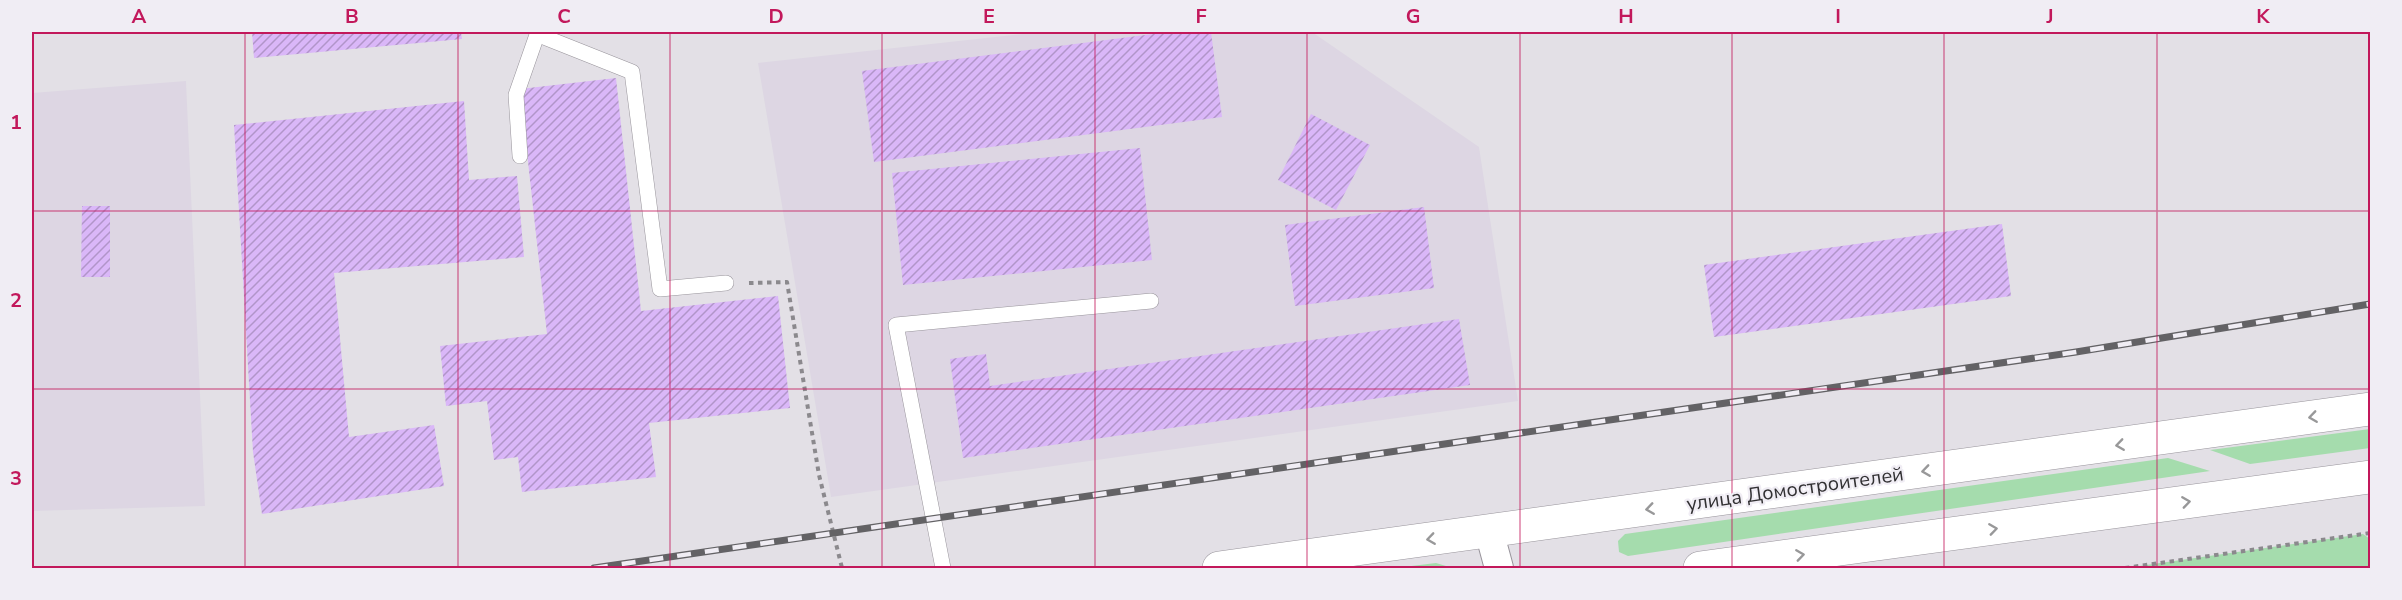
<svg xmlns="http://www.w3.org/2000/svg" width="2402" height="600" font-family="'Nunito Sans',sans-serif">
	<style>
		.built { fill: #ddd6e3 }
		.green { fill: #a5dcad }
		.building { fill: url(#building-hatch) }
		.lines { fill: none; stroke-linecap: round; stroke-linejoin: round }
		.service-casing { stroke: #98949b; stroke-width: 16 }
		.minor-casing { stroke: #98949b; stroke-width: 30 }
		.secondary-casing { stroke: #98949b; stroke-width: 34 }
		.path { stroke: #8b898d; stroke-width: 4; stroke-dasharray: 4.5 4.5; stroke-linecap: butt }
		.service { stroke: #fff; stroke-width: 15 }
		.minor { stroke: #fff; stroke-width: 28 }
		.secondary { stroke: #fff; stroke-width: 33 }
		.rail-casing { stroke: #636265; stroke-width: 7 }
		.rail { stroke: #f0edf4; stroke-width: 4.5; stroke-dasharray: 14; stroke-linecap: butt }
		.oneway { stroke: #989899 }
		.grid { fill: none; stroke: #c2185b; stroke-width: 1.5; stroke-opacity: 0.55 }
		.labels { text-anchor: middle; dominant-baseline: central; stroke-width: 4.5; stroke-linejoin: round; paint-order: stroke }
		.street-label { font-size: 20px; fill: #323133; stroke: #f0edf4 }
		.neatline { fill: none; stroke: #c2185b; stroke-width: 2 }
		.grid-label { font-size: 20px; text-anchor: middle; font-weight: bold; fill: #c2185b }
	</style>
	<defs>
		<pattern id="building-hatch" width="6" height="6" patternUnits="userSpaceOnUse" patternTransform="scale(1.5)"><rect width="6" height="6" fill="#dab7f8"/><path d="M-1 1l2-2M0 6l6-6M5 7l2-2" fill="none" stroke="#b195c9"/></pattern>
	</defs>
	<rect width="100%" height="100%" fill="#e3e0e6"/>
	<g class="built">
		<polygon points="1041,32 1312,32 1479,147 1518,401 831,497 758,63"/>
		<polygon points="186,81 205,506 32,511 32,93"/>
	</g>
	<g class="green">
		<polygon points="2370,429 2370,448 2250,464 2210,450"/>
		<polygon points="2168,458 2210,471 1628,556 1619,552 1618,541 1625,534"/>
		<polygon points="2363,534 2370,539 2370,568 2125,568"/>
		<polygon points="1436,563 1446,566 1446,568 1395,568"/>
	</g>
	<g class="building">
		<polygon points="252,32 461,32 462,39 254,58"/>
		<polygon points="1169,32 1211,32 1222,117 874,162 862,71"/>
		<polygon points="616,78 641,311 778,296 790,408 649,423 656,477 522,492 518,457 494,460 487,401 446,406 440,346 547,334 520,89"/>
		<polygon points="464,101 469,180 517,176 524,257 334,273 349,437 434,425 444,486 262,514 253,452 234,125"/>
		<polygon points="1311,114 1370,145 1336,210 1278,180"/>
		<polygon points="1140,148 1152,260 903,285 892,173"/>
		<polygon points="82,206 110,206 110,277 81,277"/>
		<polygon points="1424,207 1434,288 1295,306 1285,225"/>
		<polygon points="2002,224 2011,296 1714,337 1704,265"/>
		<polygon points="1459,319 1470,385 963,458 950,359 986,354 990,386"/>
	</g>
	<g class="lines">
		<g class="service-casing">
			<g id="service">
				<polyline points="539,35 632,72 660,289 726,283"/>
				<polyline points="520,156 516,95 538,32"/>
				<polyline points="943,568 896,325 1151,301"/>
			</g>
		</g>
		<g class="minor-casing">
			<polyline id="minor" points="1489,531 1499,568"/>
		</g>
		<g class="secondary-casing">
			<g id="secondary">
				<polyline points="1219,568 2370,409"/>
				<polyline points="1700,568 2370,477"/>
			</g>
		</g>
		<g class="path">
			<polyline points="749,283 787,282 819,475 842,568"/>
			<polyline points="2125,568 2370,533"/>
		</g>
		<use href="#service" class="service"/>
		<use href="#minor" class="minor"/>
		<use href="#secondary" class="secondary"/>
		<g class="rail-casing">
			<polyline id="rail" points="594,568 2076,352 2370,304"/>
		</g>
		<use href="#rail" class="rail"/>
	</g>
	<defs><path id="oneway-chevron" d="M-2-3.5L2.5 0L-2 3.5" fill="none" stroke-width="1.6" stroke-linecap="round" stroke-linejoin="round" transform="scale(1.5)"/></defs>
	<g class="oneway">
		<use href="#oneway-chevron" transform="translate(2313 417) rotate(172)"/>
		<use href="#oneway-chevron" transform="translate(2120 445) rotate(172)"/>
		<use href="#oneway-chevron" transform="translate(1926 471) rotate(172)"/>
		<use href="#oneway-chevron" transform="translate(2186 502) rotate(-8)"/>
		<use href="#oneway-chevron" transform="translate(1650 509) rotate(172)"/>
		<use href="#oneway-chevron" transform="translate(1993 529) rotate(-8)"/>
		<use href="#oneway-chevron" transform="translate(1431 539) rotate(172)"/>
		<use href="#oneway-chevron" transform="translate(1800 555) rotate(-8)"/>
	</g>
	<path class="grid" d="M245 32V568M458 32V568M670 32V568M882 32V568M1095 32V568M1307 32V568M1520 32V568M1732 32V568M1944 32V568M2157 32V568M32 211H2370M32 389H2370"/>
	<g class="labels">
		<g class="street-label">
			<text transform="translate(1795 489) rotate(-8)">улица Домостроителей</text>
		</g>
	</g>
	<rect width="2402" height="600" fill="none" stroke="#f0edf4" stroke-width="66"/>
	<rect x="33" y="33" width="2336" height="534" class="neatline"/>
	<g class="grid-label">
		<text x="139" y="23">A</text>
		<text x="352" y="23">B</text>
		<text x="564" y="23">C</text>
		<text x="776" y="23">D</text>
		<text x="989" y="23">E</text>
		<text x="1201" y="23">F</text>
		<text x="1413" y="23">G</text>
		<text x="1626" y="23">H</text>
		<text x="1838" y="23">I</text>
		<text x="2050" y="23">J</text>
		<text x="2263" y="23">K</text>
		<text x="16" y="129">1</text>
		<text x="16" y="307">2</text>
		<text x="16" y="485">3</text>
	</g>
</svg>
